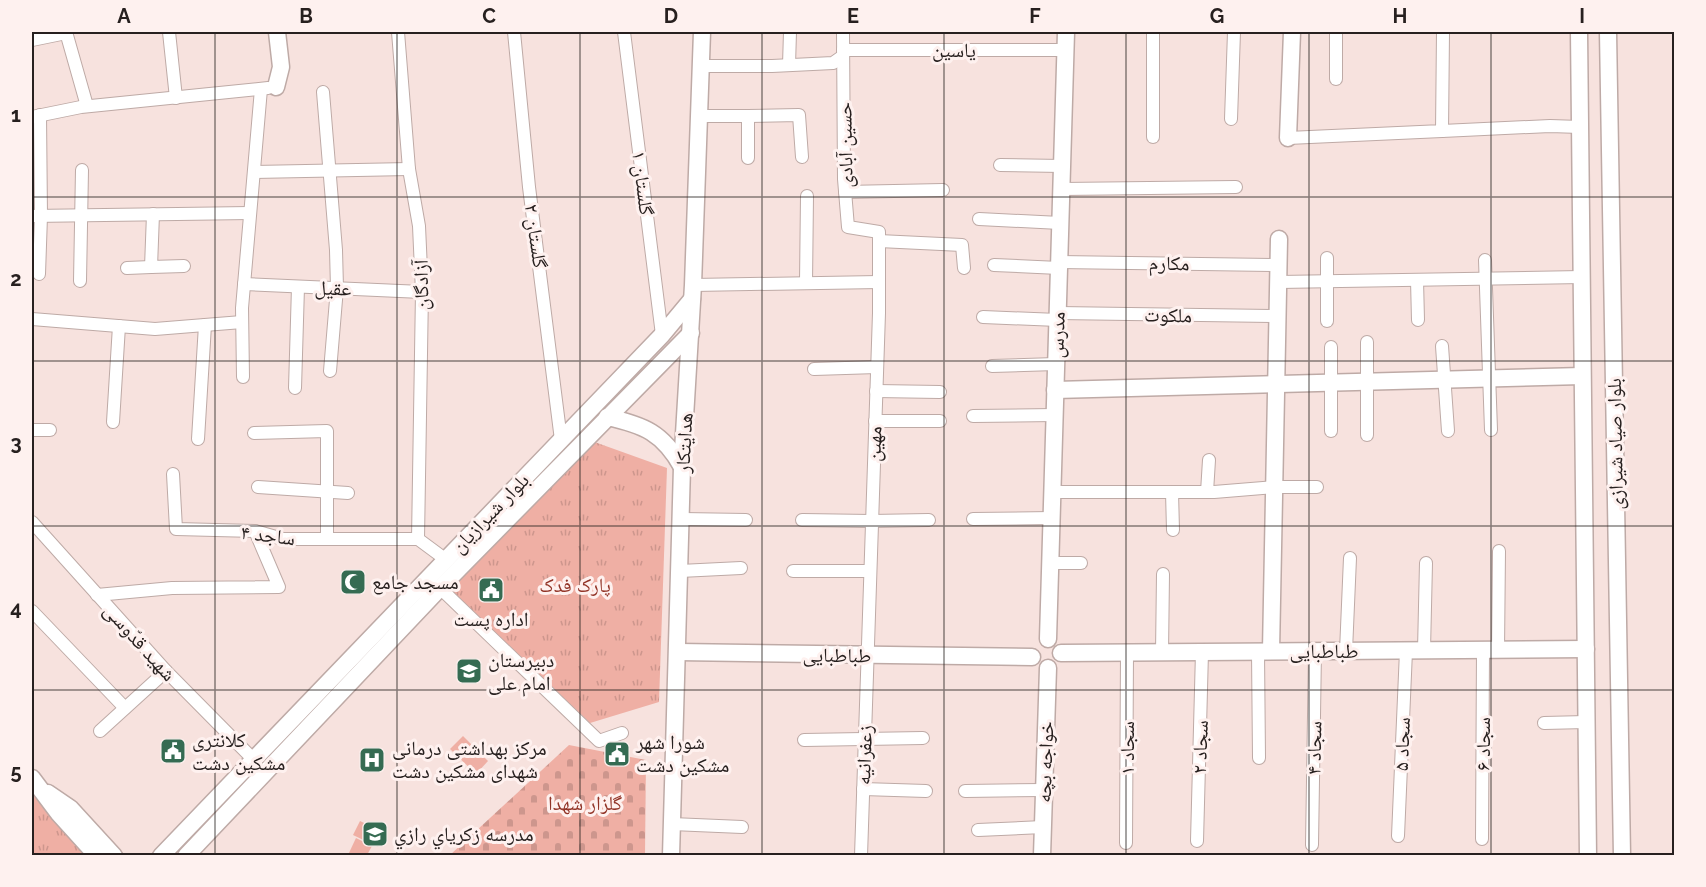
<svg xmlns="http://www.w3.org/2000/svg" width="1706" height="887" font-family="Raleway,'Noto Naskh Arabic',sans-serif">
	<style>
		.grass { fill: #efafa4 }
		.cemetery { fill: url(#cemetery-stones) }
		.park { fill: url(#park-tufts) }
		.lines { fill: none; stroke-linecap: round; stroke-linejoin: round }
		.street-casing { stroke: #beaaa6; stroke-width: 14 }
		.secondary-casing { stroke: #beaaa6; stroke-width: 19 }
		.street { stroke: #fff; stroke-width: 12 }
		.secondary { stroke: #fff; stroke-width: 16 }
		.grid { fill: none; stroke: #27201f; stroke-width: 1.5; stroke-opacity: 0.55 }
		.labels { text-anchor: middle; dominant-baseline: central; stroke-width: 6; stroke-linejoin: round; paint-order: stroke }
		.street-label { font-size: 20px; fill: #27201f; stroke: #fef1ef }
		.poi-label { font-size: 20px; fill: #27201f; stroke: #fef1ef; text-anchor: start }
		.park-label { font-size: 20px; fill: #923427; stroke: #fef1ef }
		.neatline { fill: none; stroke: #27201f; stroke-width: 2 }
		.grid-label { font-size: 20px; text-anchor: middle; font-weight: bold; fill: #27201f }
	</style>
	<defs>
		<pattern id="cemetery-stones" width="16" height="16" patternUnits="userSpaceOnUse" patternTransform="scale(1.5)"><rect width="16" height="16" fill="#efafa4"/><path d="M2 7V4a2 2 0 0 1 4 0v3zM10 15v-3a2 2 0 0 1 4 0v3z" fill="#cd968d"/></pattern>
		<pattern id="park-tufts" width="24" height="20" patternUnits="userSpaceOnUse" patternTransform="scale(1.5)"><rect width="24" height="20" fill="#efafa4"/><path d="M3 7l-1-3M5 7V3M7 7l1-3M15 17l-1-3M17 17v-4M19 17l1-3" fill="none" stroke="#cd968d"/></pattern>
	</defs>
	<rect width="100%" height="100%" fill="#f7e2de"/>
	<g class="grass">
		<polygon points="463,736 488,761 476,774 450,749"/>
		<polygon points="360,821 385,833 378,847 353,835"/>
		<polygon points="356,838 372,846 367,855 348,855"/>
	</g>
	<polygon class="cemetery" points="569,745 646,760 645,855 450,855"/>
	<g class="park">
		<polygon points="589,440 667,468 659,702 590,723 451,590"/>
		<polygon points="32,794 88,855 32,855"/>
	</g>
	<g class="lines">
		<g class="street-casing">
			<g id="street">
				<polyline points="66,32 87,106"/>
				<polyline points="169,32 176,98"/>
				<polyline points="398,32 409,169 419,226 422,292 418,539"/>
				<polyline points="514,32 529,187 561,440"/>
				<polyline points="624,32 662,335"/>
				<polyline points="843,32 844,179 848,227 879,232 879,313 861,856"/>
				<polyline points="1153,32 1153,137"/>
				<polyline points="1336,32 1336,79"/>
				<polyline points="32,40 66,33"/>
				<polyline points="843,50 1066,50"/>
				<polyline points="789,65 790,32"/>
				<polyline points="700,66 772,66 833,63 843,56"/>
				<polyline points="323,92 336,250 337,288 330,371"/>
				<polyline points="698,116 748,116 748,158"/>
				<polyline points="748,116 799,115 802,157"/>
				<polyline points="32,117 81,107 268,88"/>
				<polyline points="1231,119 1234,32"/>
				<polyline points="1442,131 1550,126 1580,127"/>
				<polyline points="1288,138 1442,131 1443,32"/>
				<polyline points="1000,165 1062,166"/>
				<polyline points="254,172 409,169"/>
				<polyline points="1062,189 1236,187"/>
				<polyline points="845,192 943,190"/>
				<polyline points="153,214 151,267 184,266"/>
				<polyline points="32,216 250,213"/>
				<polyline points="979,219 1060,223"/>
				<polyline points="879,241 962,245 964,268"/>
				<polyline points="1485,260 1491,430"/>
				<polyline points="1059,262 1279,265"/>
				<polyline points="994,265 1059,268"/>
				<polyline points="127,268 151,267"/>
				<polyline points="39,274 41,216 40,115"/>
				<polyline points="1417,280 1418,320"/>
				<polyline points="80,281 82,170"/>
				<polyline points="1279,282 1582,277"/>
				<polyline points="806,283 807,196"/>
				<polyline points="244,284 422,292"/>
				<polyline points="693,285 879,282"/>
				<polyline points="1058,313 1278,316"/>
				<polyline points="983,317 1058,320"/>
				<polyline points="32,319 155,329 242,322"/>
				<polyline points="1327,321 1327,258"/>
				<polyline points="1442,346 1448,431"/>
				<polyline points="992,366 1056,364"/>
				<polyline points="814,369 877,367"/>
				<polyline points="243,377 242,308 261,89"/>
				<polyline points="295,388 298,287"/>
				<polyline points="876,391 940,392"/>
				<polyline points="973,416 1055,415"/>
				<polyline points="875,421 940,421"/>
				<polyline points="113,422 119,326"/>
				<polyline points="32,430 50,430"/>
				<polyline points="1331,431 1331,347"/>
				<polyline points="254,433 327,431 327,539"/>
				<polyline points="1367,435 1367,342"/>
				<polyline points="198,439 205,325"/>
				<polyline points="173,474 176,529 255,531 283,539 418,539 445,559"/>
				<polyline points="258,487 348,493"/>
				<polyline points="1052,492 1214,492 1274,487 1317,487"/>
				<polyline points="1172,492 1173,530"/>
				<polyline points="1207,492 1209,460"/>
				<polyline points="682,519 746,520"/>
				<polyline points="973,519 1052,518"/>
				<polyline points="802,520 871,521 929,520"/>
				<polyline points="32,522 166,671 253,759"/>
				<polyline points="1050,563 1081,563"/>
				<polyline points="680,571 741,568"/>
				<polyline points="793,571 870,571"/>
				<polyline points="440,588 599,741 622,733"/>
				<polyline points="97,595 172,588 279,587 255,531"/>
				<polyline points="32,611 125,708"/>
				<polyline points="1424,650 1426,563"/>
				<polyline points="1498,650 1499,551"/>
				<polyline points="1346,651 1350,558"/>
				<polyline points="1258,652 1259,758"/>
				<polyline points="1162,653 1163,574"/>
				<polyline points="1544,723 1586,722"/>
				<polyline points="100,731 166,671"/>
				<polyline points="804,740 923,738"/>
				<polyline points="863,789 926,791"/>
				<polyline points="965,791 1044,790"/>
				<polyline points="672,824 742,827"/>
				<polyline points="978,830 1043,827"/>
				<polyline points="1398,836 1406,651"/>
				<polyline points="1482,839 1483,650"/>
				<polyline points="1197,841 1202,652"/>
				<polyline points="1126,843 1127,653"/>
				<polyline points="1312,845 1315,651"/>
			</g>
		</g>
		<g class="secondary-casing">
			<g id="secondary">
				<polyline points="1579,32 1588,856"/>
				<polyline points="1608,32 1622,856"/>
				<polyline points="276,87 281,67 277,32"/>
				<polyline points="1288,138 1292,32"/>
				<polyline points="1055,390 1582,376"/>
				<path d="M607 417C644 425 663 433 682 467"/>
				<polyline points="1048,639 1066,32"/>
				<polyline points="1271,651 1279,239"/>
				<polyline points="678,652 1032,657"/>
				<polyline points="1061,653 1586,649"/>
				<polyline points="32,778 59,814 97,856"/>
				<polyline points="48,793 70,808 114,856"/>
				<polyline points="161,856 662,335 692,299"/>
				<polyline points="186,856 440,588 691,333"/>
				<polyline points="671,856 682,467 693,285 702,32"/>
				<polyline points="1042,856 1048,668"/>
			</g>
		</g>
		<use href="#street" class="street"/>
		<use href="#secondary" class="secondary"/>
	</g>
	<path class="grid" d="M215 32V856M397 32V856M580 32V856M762 32V856M944 32V856M1126 32V856M1309 32V856M1491 32V856M32 197H1674M32 361H1674M32 526H1674M32 690H1674"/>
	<defs>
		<g id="mosque-square" transform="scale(1.35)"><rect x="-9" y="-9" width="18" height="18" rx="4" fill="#356b52" stroke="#fef1ef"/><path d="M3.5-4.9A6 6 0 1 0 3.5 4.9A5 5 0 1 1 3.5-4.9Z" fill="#fff"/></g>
		<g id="civic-square" transform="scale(1.35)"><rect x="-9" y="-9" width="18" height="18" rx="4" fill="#356b52" stroke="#fef1ef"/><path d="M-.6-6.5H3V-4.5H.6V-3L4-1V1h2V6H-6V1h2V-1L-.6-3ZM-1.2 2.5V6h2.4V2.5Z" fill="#fff"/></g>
		<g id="school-square" transform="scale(1.35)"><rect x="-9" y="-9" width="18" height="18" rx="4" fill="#356b52" stroke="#fef1ef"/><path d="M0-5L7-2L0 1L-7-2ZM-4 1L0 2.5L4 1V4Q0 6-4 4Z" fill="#fff"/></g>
		<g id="hospital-square" transform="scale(1.35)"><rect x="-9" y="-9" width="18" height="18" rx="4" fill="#356b52" stroke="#fef1ef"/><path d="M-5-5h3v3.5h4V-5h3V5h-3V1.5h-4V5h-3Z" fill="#fff"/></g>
	</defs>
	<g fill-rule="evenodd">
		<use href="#mosque-square" x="353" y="582"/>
		<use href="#civic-square" x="491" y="590"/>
		<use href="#school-square" x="469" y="671"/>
		<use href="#civic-square" x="173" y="751"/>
		<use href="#civic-square" x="617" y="754"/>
		<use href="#hospital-square" x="372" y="760"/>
		<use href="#school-square" x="375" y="834"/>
	</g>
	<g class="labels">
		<g class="street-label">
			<text x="954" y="50">یاسین</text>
			<text transform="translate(845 145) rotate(-91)">حسین آبادی</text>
			<text transform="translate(643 183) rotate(83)">گلستان ۱</text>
			<text transform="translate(536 236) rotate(82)">گلستان ۲</text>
			<text transform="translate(1169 263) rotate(1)">مکارم</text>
			<text transform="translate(421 285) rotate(-91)">آزادگان</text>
			<text transform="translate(333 288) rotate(2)">عقیل</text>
			<text transform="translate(1168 315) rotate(1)">ملکوت</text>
			<text transform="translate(1057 335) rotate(-88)">مدرس</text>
			<text transform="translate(684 443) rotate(-87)">هدایتکار</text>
			<text transform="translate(874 444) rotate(-88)">مهین</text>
			<text transform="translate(1615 444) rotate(-91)">بلوار صیاد شیرازی</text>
			<text transform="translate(490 513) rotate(-46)">بلوار شیرازیان</text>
			<text transform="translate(268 535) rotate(7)">ساجد ۴</text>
			<text transform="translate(140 642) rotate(48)">شهید قدّوسی</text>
			<text x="1324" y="651">طباطبایی</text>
			<text transform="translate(837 655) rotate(1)">طباطبایی</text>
			<text transform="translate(1402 744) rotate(-88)">سجاد ۵</text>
			<text transform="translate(1483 744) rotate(-90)">سجاد ۶</text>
			<text transform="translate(1200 747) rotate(-88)">سجاد ۲</text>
			<text transform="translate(1127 748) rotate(-90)">سجاد ۱</text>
			<text transform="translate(1314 748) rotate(-89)">سجاد ۴</text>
			<text transform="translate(864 755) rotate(-88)">زعفرانیه</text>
			<text transform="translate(1045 762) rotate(-88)">خواجه بچه</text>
		</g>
		<g class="poi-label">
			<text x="372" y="582">مسجد جامع</text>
			<text x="491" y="619" text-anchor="middle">اداره پست</text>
			<text x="488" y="660">دبیرستان<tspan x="488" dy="23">امام علی</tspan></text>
			<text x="192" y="740">کلانتری<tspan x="192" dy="23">مشکین دشت</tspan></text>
			<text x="636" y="742">شورا شهر<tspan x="636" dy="23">مشکین دشت</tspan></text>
			<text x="392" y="748">مرکز بهداشتی درمانی<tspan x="392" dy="23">شهدای مشکین دشت</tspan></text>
			<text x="394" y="834">مدرسه زكرياي رازي</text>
		</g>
		<g class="park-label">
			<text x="575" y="585">پارک فدک</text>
			<text x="585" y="803">گلزار شهدا</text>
		</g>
	</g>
	<rect width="1706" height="887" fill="none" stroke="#fef1ef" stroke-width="66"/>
	<rect x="33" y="33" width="1640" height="821" class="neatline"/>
	<g class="grid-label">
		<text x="124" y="23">A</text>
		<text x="306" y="23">B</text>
		<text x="489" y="23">C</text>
		<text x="671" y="23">D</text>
		<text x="853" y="23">E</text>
		<text x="1035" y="23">F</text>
		<text x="1217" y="23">G</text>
		<text x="1400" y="23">H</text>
		<text x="1582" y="23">I</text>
		<text x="16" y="122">1</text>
		<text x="16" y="286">2</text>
		<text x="16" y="450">3</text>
		<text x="16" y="615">4</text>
		<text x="16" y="779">5</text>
	</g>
</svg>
